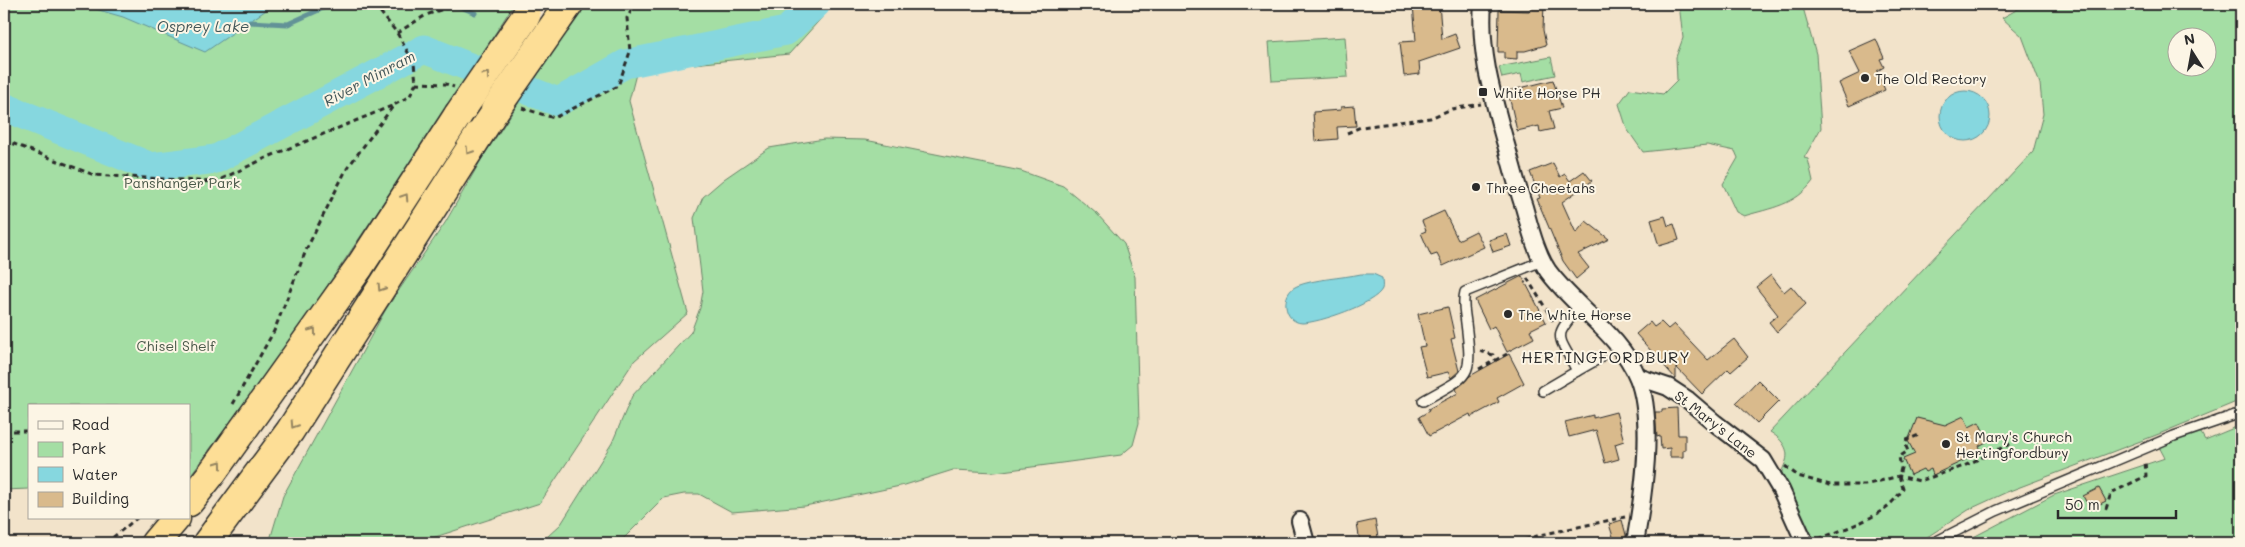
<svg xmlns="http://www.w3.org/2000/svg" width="2245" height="547" font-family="Mali,sans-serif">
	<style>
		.green { fill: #a4dea4; stroke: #688468; fill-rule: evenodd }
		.water { fill: #86d7df; stroke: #629297 }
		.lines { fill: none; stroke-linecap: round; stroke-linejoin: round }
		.stream { stroke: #629297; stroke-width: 5 }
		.river { stroke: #86d7df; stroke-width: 29 }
		.building { fill: #d9ba8c; stroke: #2b2b2b }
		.lane-casing { stroke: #2b2b2b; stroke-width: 12 }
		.street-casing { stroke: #2b2b2b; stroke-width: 20 }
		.highway-casing { stroke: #2b2b2b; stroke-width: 31 }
		.path { stroke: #2b2b2b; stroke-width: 3; stroke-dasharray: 5 4; stroke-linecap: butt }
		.lane { stroke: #fcf5e5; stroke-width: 9 }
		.street { stroke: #fcf5e5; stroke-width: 16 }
		.highway { stroke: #fdde96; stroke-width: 28 }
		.highway-bridge-casing { stroke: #2b2b2b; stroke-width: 31; stroke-linecap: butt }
		.highway-bridge { stroke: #fdde96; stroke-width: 28 }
		.oneway { stroke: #948460 }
		.poi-dot { fill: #2b2b2b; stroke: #fcf5e5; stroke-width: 2 }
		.labels { text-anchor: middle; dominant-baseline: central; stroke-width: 4; stroke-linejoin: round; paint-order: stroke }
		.poi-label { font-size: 14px; fill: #2b2b2b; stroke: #fcf5e5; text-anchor: start }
		.park-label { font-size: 14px; fill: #495849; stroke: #fcf5e5 }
		.street-label { font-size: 14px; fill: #2b2b2b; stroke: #fcf5e5 }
		.water-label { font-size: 15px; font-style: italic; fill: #425658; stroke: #fcf5e5 }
		.quarter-label { font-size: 16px; letter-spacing: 1px; fill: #2b2b2b; stroke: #fcf5e5 }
	</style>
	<rect width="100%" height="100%" fill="#f2e3ca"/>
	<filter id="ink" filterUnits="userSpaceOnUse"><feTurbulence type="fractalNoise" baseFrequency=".02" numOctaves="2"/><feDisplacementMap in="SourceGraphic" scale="10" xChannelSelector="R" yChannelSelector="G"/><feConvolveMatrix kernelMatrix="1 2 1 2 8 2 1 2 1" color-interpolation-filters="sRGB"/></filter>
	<g filter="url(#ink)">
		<g class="green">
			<polygon points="4,4 514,4 454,98 284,350 189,477 189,406 29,406 29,489 4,490"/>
			<polygon points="586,4 834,4 789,54 637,70 629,101 688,313 634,361 540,503 429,539 427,543 269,543 283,496 386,309 445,223 481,160 519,102"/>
			<path d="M1679 4H1802L1816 54 1821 128 1804 158 1808 159 1813 181C1796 205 1771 208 1744 216L1736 212 1723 184 1738 158 1735 151 1707 145 1643 152 1627 129 1619 104 1630 89 1663 94 1677 80 1676 57 1683 38Z"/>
			<path d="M2027 4H2241V400L2159 434 2007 492 1970 509 1918 543H1814C1806 528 1785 495 1782 480 1780 472 1784 467 1786 461 1790 448 1780 438 1770 432L2033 152 2043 114 2040 84 2022 36 2002 18ZM2178 38H2208V68H2178Z"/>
			<polygon points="1345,37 1348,77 1272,81 1269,42"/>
			<polygon points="1551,57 1555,75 1523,82 1521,74 1502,78 1499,67"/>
			<polygon points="824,139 865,140 1021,171 1063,186 1097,214 1124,244 1135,277 1139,423 1133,445 1121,455 995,472 953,470 905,485 805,506 732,512 699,494 684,494 664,498 619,543 529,543 547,537 561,524 612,443 632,396 691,332 700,308 703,291 694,218 703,197 724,179 769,148"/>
			<polygon points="2241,425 2241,543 1962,543 2054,495 2165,458 2157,443 2198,428 2205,440"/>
		</g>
		<g class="water">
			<polygon points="78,4 275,4 205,52 123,17"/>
			<circle cx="1965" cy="116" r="25"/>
			<path d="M1361 274H1373L1382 278C1382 282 1383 286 1382 289 1375 304 1318 323 1302 323 1283 322 1280 293 1297 286 1314 279 1342 278 1361 274Z"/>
		</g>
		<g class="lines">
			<g class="stream">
				<polyline points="454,4 475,13"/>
				<polyline points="250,22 288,24 332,4"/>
			</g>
			<polyline class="river" points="4,107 151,167 216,159 424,49 558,102 625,64 786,31 816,4"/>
		</g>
		<g class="building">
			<polygon points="1413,4 1439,4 1442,39 1455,34 1460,48 1419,62 1420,74 1404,76 1400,42 1416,41"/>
			<polygon points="1531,4 1544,4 1543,30 1546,45 1525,51 1517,51 1517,59 1504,58 1504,52 1498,52 1499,10 1530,11"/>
			<polygon points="1876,39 1884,58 1880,59 1884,67 1877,71 1885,90 1849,106 1839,83 1860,73 1849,51"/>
			<polygon points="1553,80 1562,108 1549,111 1554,129 1540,132 1539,126 1517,131 1508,91"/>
			<polygon points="1354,106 1356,126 1337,127 1338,139 1315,141 1313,112 1341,110 1341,107"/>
			<polygon points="1553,163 1560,177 1565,174 1570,181 1584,171 1592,181 1562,202 1576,233 1586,221 1609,239 1578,254 1589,268 1576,279 1563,261 1537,199 1540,198 1530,172"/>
			<polygon points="1444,211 1458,240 1476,231 1484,247 1443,266 1437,254 1431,256 1421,233 1426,231 1422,221"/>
			<polygon points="1665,216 1668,226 1674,224 1679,240 1659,246 1651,220"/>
			<polygon points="1507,234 1511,246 1493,252 1489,240"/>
			<polygon points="1771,275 1784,292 1791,286 1806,304 1777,332 1769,322 1778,315 1756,287"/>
			<polygon points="1522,276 1546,322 1530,330 1534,338 1507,352 1494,326 1489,329 1475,300"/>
			<polygon points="1448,307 1455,338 1451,339 1459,371 1451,378 1448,372 1427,377 1419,347 1425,346 1418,314"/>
			<polygon points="1650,322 1654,327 1661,322 1668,329 1674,324 1708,360 1734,339 1748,357 1731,372 1728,369 1702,394 1676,367 1676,379 1636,334"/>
			<polygon points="1509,354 1524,383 1497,398 1499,402 1471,417 1470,414 1429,436 1419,417 1429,411 1428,409 1458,393 1456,389 1470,376"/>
			<polygon points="1758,380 1779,401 1757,423 1736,403"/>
			<polygon points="1677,408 1678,435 1685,435 1685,450 1683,450 1683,457 1670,457 1670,448 1661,449 1660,436 1657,437 1655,412 1662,412 1662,409"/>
			<polygon points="1616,412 1624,441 1615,444 1619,459 1605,463 1596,430 1569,437 1565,422 1593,415 1593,418"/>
			<polygon points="1964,416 1969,427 1979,422 1988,441 1979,446 1982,452 1933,475 1931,469 1925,472 1923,469 1910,475 1903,459 1915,454 1908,441 1917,418 1945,425"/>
			<polygon points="2099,488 2106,501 2090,509 2083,496"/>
			<polygon points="1375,520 1378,537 1360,542 1357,524"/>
			<polygon points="1622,520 1626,535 1625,543 1615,543 1609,524"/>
		</g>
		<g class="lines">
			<g class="lane-casing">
				<g id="lane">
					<polyline points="1577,371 1600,358"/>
					<path d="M1543 391 1577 371C1558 333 1551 340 1580 306"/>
					<path d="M1423 401C1470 374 1473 380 1466 323 1465 313 1462 303 1465 292L1542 261"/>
					<polyline points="1933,543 1996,511 2174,436 2241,413"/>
				</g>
			</g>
			<g class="street-casing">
				<g id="street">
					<path d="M1483 4C1479 50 1492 94 1504 138 1511 161 1516 184 1524 207 1530 228 1536 253 1548 271 1575 308 1620 334 1638 378 1655 421 1643 498 1635 543"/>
					<polyline points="1638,377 1668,387 1688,400 1715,423 1763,460 1781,490 1805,543"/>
					<polyline points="1300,521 1306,543"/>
				</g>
			</g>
			<g class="highway-casing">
				<g id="highway">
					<polyline points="557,21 569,4"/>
					<polyline points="189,502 212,473 360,266 458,115"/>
					<polyline points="155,543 176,518"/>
					<polyline points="207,543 290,431 495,110"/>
				</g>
			</g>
			<g class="path">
				<polyline points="397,33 426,15 449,7 450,4"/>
				<polyline points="416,83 446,84 454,87"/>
				<polyline points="522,108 554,118 618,86 630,52 627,18 635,4"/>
				<polyline points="1347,133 1361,127 1430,118 1452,109 1481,104"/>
				<polyline points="4,140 94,175 215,182 268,157 394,105"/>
				<polyline points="1527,278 1554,322"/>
				<polyline points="1480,351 1493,355 1495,360"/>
				<polyline points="1479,369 1507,354"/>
				<polyline points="233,404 274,331 307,248 346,170 394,105 410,96 416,83 414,63 397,33 374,4"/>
				<polyline points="4,431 29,431"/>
				<polyline points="1785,466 1798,476 1830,485 1865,485 1899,476 1920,481 1964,466 2012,443"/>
				<polyline points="2106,509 2111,493 2146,476 2145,460"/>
				<path d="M1819 539C1848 527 1887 517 1903 488L1899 476 1901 468 1899 457 1908 451 1905 444 1907 440 1919 435"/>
				<polyline points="106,543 137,518"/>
				<polyline points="1516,543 1540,535 1625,517"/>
			</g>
			<use href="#lane" class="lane"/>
			<use href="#street" class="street"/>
			<use href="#highway" class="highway"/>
			<g class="highway-bridge-casing">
				<g id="highway-bridge">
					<polyline points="495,110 557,21"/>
					<polyline points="458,115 526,16"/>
				</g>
			</g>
			<use href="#highway-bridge" class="highway-bridge"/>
		</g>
		<defs><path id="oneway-chevron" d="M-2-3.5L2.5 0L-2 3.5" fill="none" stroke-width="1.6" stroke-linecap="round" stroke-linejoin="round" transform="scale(1.25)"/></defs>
		<g class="oneway">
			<use href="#oneway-chevron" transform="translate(486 75) rotate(-55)"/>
			<use href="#oneway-chevron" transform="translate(469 151) rotate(123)"/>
			<use href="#oneway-chevron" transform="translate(405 197) rotate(-57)"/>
			<use href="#oneway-chevron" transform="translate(381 288) rotate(123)"/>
			<use href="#oneway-chevron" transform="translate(313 331) rotate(-54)"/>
			<use href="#oneway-chevron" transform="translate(294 425) rotate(123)"/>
			<use href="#oneway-chevron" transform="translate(219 464) rotate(-54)"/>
		</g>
	</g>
	<g class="poi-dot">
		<circle cx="1865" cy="78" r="5"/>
		<rect x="1478" y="87" width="10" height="10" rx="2.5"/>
		<circle cx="1476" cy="187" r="5"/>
		<circle cx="1508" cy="314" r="5"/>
		<circle cx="1946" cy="444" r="5"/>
	</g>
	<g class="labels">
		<g class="poi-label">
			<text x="1875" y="78">The Old Rectory</text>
			<text x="1493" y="92">White Horse PH</text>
			<text x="1486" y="187">Three Cheetahs</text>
			<text x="1518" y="314">The White Horse</text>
			<text x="1956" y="436">St Mary's Church<tspan x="1956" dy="16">Hertingfordbury</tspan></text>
		</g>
		<g class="park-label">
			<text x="182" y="182">Panshanger Park</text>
			<text x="176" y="345">Chisel Shelf</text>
		</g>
		<g class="street-label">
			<text transform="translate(1716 424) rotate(38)">St Mary's Lane</text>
		</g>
		<g class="water-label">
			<text x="203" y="26">Osprey Lake</text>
			<text transform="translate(369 78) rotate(-28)">River Mimram</text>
		</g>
		<g class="quarter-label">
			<text x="1606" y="356">HERTINGFORDBURY</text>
		</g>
	</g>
	<rect width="2245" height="547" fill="none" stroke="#fcf5e5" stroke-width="20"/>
	<rect x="10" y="10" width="2225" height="527" fill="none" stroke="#2b2b2b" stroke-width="2" filter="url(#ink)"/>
	<rect x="28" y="404" width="162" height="115" fill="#fcf5e5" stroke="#a8a49b"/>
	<rect x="38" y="421" width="25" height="8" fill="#fcf5e5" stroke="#a8a49b"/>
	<text x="72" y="430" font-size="15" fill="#2b2b2b">Road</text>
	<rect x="38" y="442" width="25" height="15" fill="#a4dea4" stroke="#a8a49b"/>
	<text x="72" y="454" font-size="15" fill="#2b2b2b">Park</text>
	<rect x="38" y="467" width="25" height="15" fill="#86d7df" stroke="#a8a49b"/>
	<text x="72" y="480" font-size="15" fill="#2b2b2b">Water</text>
	<rect x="38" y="492" width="25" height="15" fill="#d9ba8c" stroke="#a8a49b"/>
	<text x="72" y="504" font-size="15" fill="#2b2b2b">Building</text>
	<g transform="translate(2192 52) rotate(349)"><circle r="24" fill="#fcf5e5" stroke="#a8a49b"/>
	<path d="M0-4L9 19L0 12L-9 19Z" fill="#2b2b2b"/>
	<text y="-8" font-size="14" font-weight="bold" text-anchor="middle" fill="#2b2b2b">N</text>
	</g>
	<path d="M2058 510v8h118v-8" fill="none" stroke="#2b2b2b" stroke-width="2.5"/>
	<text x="2065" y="510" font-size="15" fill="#2b2b2b" stroke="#fcf5e5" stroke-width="4" paint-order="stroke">50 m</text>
</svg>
